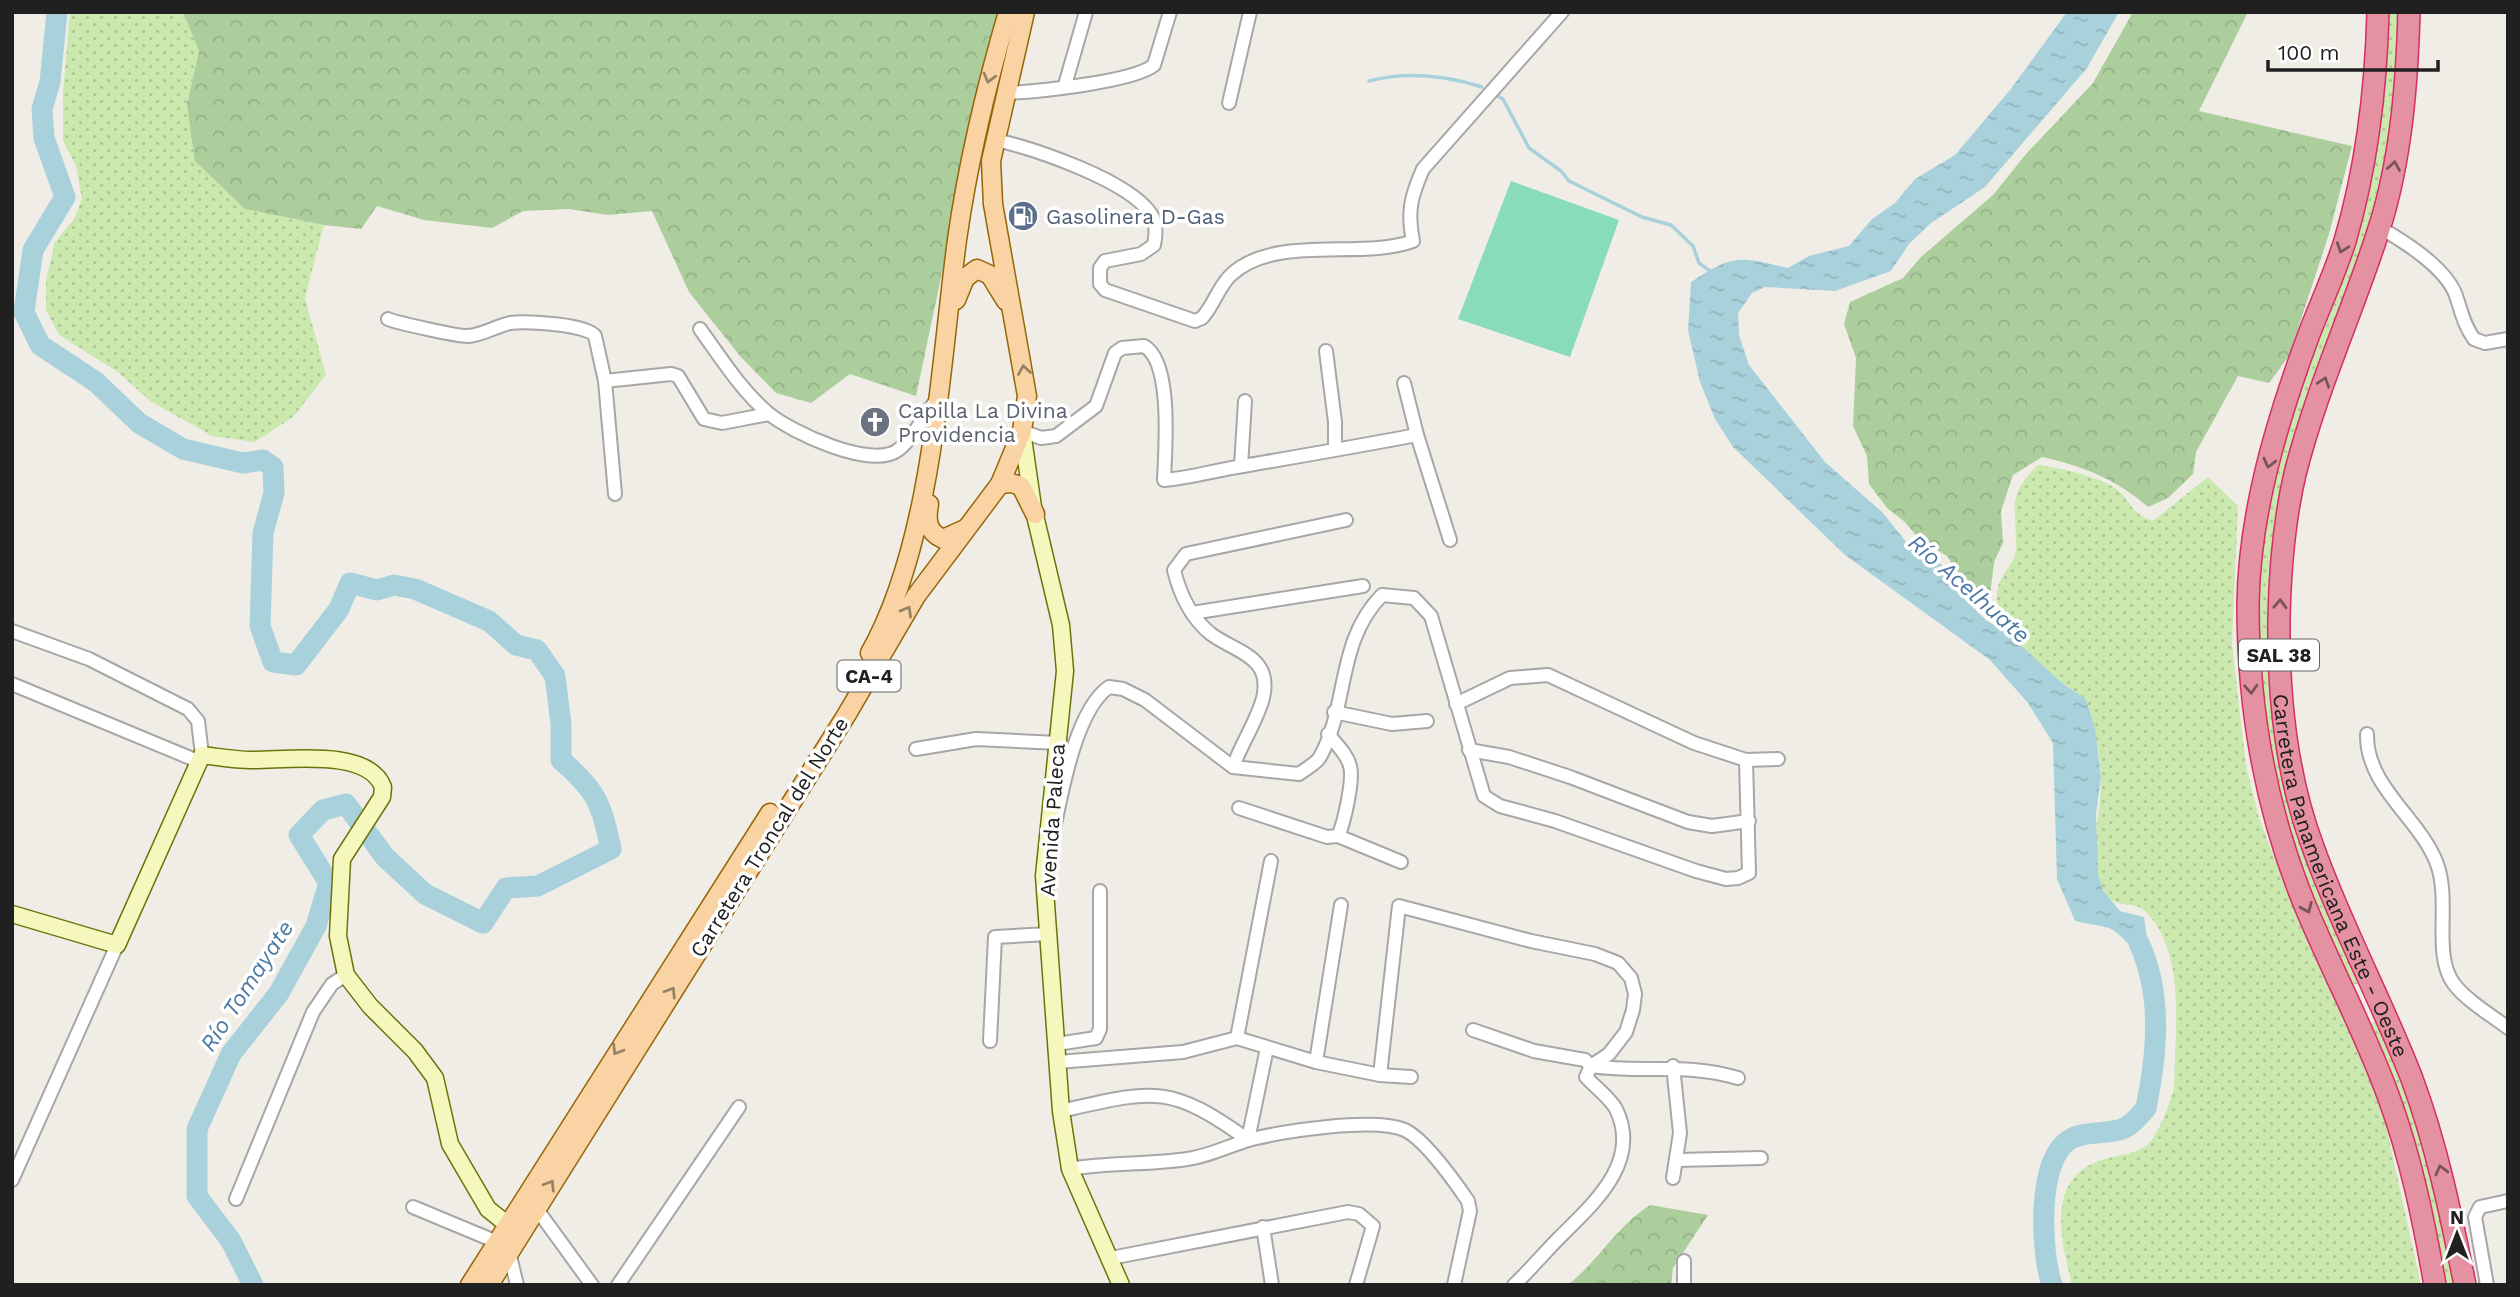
<svg xmlns="http://www.w3.org/2000/svg" width="2520" height="1297" font-family="'Work Sans',sans-serif">
	<style>
		.grass { fill: url(#grass-dots) }
		.forest { fill: url(#forest-crowns) }
		.pitch { fill: #88dcbb }
		.water { fill: url(#water-ripples) }
		.lines { fill: none; stroke-linecap: round; stroke-linejoin: round }
		.stream { stroke: #a9d1dc; stroke-width: 3.5 }
		.river { stroke: #a9d1dc; stroke-width: 21 }
		.street-casing { stroke: #a7a7a7; stroke-width: 16 }
		.secondary-casing { stroke: #6a7509; stroke-width: 19 }
		.primary-casing { stroke: #966506; stroke-width: 21 }
		.highway-casing { stroke: #d52d68; stroke-width: 24 }
		.street { stroke: #fff; stroke-width: 12 }
		.secondary { stroke: #f5f7bd; stroke-width: 16 }
		.primary { stroke: #f9d3a3; stroke-width: 18 }
		.highway { stroke: #e492a2; stroke-width: 21 }
		.oneway { stroke: #978268 }
		.oneway2 { stroke: #78535a }
		.labels { text-anchor: middle; dominant-baseline: central; stroke-width: 7; stroke-linejoin: round; paint-order: stroke }
		.shield { fill: #fff; stroke: #636363; stroke-width: 2 }
		.shield-label { font-size: 19px; font-weight: bold; fill: #202020 }
		.service-label { font-size: 21px; fill: #4e5e75; stroke: #fff; text-anchor: start }
		.worship-label { font-size: 21px; fill: #5b616d; stroke: #fff; text-anchor: start }
		.street-label { font-size: 21px; fill: #202020; stroke: #fff }
		.water-label { font-size: 23px; font-style: italic; fill: #4c7aa5; stroke: #fff }
	</style>
	<defs>
		<pattern id="grass-dots" width="8" height="8" patternUnits="userSpaceOnUse" patternTransform="scale(1.75)"><rect width="8" height="8" fill="#cbe8af"/><path d="M2 2h.1M6 6h.1" fill="none" stroke="#aec796" stroke-width="1.8" stroke-linecap="round"/></pattern>
		<pattern id="forest-crowns" width="20" height="18" patternUnits="userSpaceOnUse" patternTransform="scale(1.75)"><rect width="20" height="18" fill="#acce9d"/><path d="M2 6a3 3 0 1 1 6 0M12 15a3 3 0 1 1 6 0" fill="none" stroke="#94b187"/></pattern>
		<pattern id="water-ripples" width="26" height="14" patternUnits="userSpaceOnUse" patternTransform="scale(1.75)"><rect width="26" height="14" fill="#a9d1dc"/><path d="M2 4q2-2 4 0t4 0M15 11q2-2 4 0t4 0" fill="none" stroke="#91b3bc"/></pattern>
	</defs>
	<rect width="100%" height="100%" fill="#f0ede7"/>
	<g class="grass">
		<polygon points="70,12 183,12 199,51 187,104 245,209 324,225 305,298 326,375 293,417 255,442 212,436 150,401 118,372 59,335 46,310 46,280 55,242 74,219 82,199 76,166 63,141 63,93"/>
		<polygon points="2385,12 2402,12 2385,179 2311,403 2274,686 2360,983 2352,985 2297,865 2265,744 2255,592 2263,515 2281,454 2301,388 2349,257"/>
		<path d="M2038 465C2059 468 2099 476 2116 489 2133 502 2128 512 2153 521L2208 477 2238 506 2232 644 2246 766 2259 818 2289 896 2337 999 2383 1112 2421 1285H2072C2061 1239 2044 1176 2105 1159 2119 1155 2139 1154 2149 1143 2160 1130 2167 1110 2172 1095 2176 1084 2174 1070 2175 1058 2177 1012 2181 947 2146 912 2132 897 2110 916 2099 878 2089 844 2102 811 2101 778 2101 752 2091 724 2086 699 2053 677 1987 633 1998 587 2002 572 2015 565 2016 548 2017 507 2005 497 2038 465Z"/>
		<polygon points="2377,1021 2403,1070 2460,1285 2442,1285 2369,1024"/>
	</g>
	<g class="forest">
		<polygon points="183,12 997,12 916,396 850,374 811,403 776,393 740,356 689,292 652,211 608,215 569,209 523,211 492,228 424,220 377,206 361,229 324,225 245,209 195,161 187,104 199,51"/>
		<path d="M2133 12H2248L2199 111 2352 146 2329 234 2289 356 2269 383 2238 376 2196 452 2193 474 2168 498 2148 507C2116 479 2083 466 2042 457L2013 475 2001 511 2003 543 1994 562 1989 604 1970 591 1947 556 1920 540 1905 522 1887 508 1869 484 1867 456 1853 426 1856 358 1844 324 1850 302 1903 278 1921 257 1993 195 2026 154 2093 83Z"/>
		<path d="M1650 1205 1708 1215 1673 1268 1671 1285H1568C1600 1259 1616 1227 1650 1205Z"/>
	</g>
	<polygon class="pitch" points="1511,181 1619,220 1570,357 1458,319"/>
	<path class="water" d="M2067 12H2119L2087 68 1985 187 1931 223 1909 244 1891 271 1835 291 1765 287 1752 293 1738 313 1739 335 1749 365 1825 462 1882 512 1911 548 1942 565 1951 586 1987 621 2005 631 2062 683 2086 699 2095 729 2101 777 2096 815 2098 874 2103 890 2120 911 2144 917 2151 968C2140 958 2120 932 2109 928 2099 925 2086 924 2075 921L2057 879 2053 743 2028 703 1990 660 1845 555 1733 447 1715 419 1700 382 1688 330 1691 282C1733 254 1739 256 1788 268L1809 256 1849 246 1872 219 1895 203 1915 179 1955 155 2010 90Z"/>
	<g class="lines">
		<g class="stream">
			<path d="M1369 81C1407 71 1444 75 1482 87"/>
			<polyline points="1498,96 1503,99 1529,148 1561,171 1569,181 1642,217 1671,225 1693,246 1699,263 1710,271"/>
		</g>
		<g class="river">
			<path d="M57 12 50 82 42 109 44 138 65 197 33 250 24 312 40 345 96 382 139 423 183 449 243 463 263 460 273 467 274 493 263 533 260 626 273 662 296 665 339 609 350 583 377 590 394 585 415 589 489 621 516 645 537 650 555 676 561 724V760C597 791 601 803 611 849L538 886 506 888 483 923 425 894 385 857 346 804 323 810 299 835 329 883 316 926 279 993 231 1054 197 1129V1196L231 1241 253 1285"/>
			<path d="M2052 1285C2041 1253 2036 1161 2069 1140 2084 1130 2105 1135 2122 1129 2131 1126 2139 1116 2146 1108 2157 1054 2163 995 2139 943"/>
		</g>
		<g class="street-casing">
			<g id="street">
				<polyline points="1065,85 1086,12"/>
				<path d="M1004 93C1034 92 1134 82 1154 65L1170 12"/>
				<polyline points="1229,103 1250,12"/>
				<path d="M996 140C1035 149 1128 180 1151 214 1157 223 1156 235 1154 245L1141 254 1105 261 1100 268V284L1105 290 1195 321 1202 318C1214 305 1219 285 1232 274 1276 234 1362 260 1413 241 1407 212 1411 196 1423 169L1562 12"/>
				<path d="M2380 228C2404 241 2444 267 2455 293 2461 309 2463 324 2474 339L2485 343 2508 339"/>
				<path d="M388 319C393 322 461 337 468 336 483 335 496 326 510 323 525 321 587 324 595 336L605 381"/>
				<path d="M700 329C721 358 741 390 768 413 791 432 871 470 898 450 913 439 925 414 937 399"/>
				<polyline points="1326,351 1335,422 1335,449"/>
				<polyline points="1404,383 1417,435"/>
				<path d="M1022 431 1041 438 1056 436 1096 406 1115 353 1122 348 1144 346C1173 362 1165 451 1164 480 1191 478 1216 470 1243 466 1301 456 1359 446 1417 435L1450 540"/>
				<polyline points="1241,466 1245,401"/>
				<polyline points="615,494 605,381 671,374 678,376 704,419 722,423 769,414"/>
				<polyline points="1192,613 1363,586"/>
				<polyline points="12,631 89,659 188,709 198,721 202,755"/>
				<polyline points="12,684 200,762"/>
				<polyline points="1456,704 1510,678 1548,675 1694,743 1746,760 1778,759"/>
				<polyline points="1334,712 1392,724 1427,721"/>
				<path d="M2367 734C2366 787 2420 818 2437 864 2451 902 2432 955 2454 984 2467 1001 2491 1015 2508 1028"/>
				<polyline points="916,749 976,739 1058,743"/>
				<polyline points="1469,750 1509,757 1570,777 1688,822 1712,826 1749,821"/>
				<path d="M1233 767C1241 744 1257 721 1263 698 1273 656 1235 652 1211 634 1190 617 1180 595 1174 570L1186 554 1346 520"/>
				<path d="M1239 808 1327 837 1338 836C1344 824 1354 779 1350 766 1347 754 1336 744 1328 734"/>
				<path d="M1055 824C1063 786 1077 709 1109 687L1123 689 1145 700 1233 767 1299 774C1305 769 1316 764 1320 757 1349 705 1336 642 1382 595L1414 598 1431 616 1484 796 1500 806 1555 821 1696 871 1726 879 1738 878 1749 873 1746 760"/>
				<polyline points="1338,836 1401,862"/>
				<path d="M1473 1030 1534 1051 1585 1060 1591 1066C1645 1074 1683 1062 1738 1078"/>
				<polyline points="1237,1038 1271,861"/>
				<polyline points="990,1041 995,937 1048,934"/>
				<polyline points="1057,1044 1096,1038 1100,1029 1100,891"/>
				<polyline points="1058,1062 1183,1052 1237,1038 1316,1062 1380,1075 1411,1077"/>
				<polyline points="1316,1062 1341,905"/>
				<polyline points="1673,1066 1680,1133 1673,1178"/>
				<path d="M1380 1075 1399 906 1531 941 1595 954 1618 963 1631 978 1635 994 1633 1010 1626 1032 1609 1054 1591 1066 1586 1077C1595 1087 1610 1098 1616 1109 1642 1162 1593 1204 1559 1238 1544 1253 1530 1270 1514 1285"/>
				<path d="M1061 1111C1153 1090 1169 1083 1248 1140L1267 1048"/>
				<polyline points="1677,1160 1761,1158"/>
				<path d="M1070 1169C1109 1162 1148 1165 1187 1159 1210 1156 1230 1145 1252 1139 1286 1131 1374 1117 1405 1130 1425 1140 1455 1182 1468 1201L1470 1211 1454 1285"/>
				<polyline points="12,1180 117,945"/>
				<polyline points="236,1199 313,1012 332,984 346,975"/>
				<polyline points="413,1207 497,1242"/>
				<polyline points="536,1208 592,1285"/>
				<polyline points="1263,1227 1272,1285"/>
				<polyline points="509,1252 517,1285"/>
				<polyline points="1111,1258 1348,1212 1359,1214 1373,1226 1356,1285"/>
				<polyline points="618,1285 739,1107"/>
				<polyline points="1684,1285 1684,1261"/>
				<polyline points="2487,1285 2475,1217 2480,1207 2508,1201"/>
			</g>
		</g>
		<g class="secondary-casing">
			<g id="secondary">
				<polyline points="1022,431 1033,507 1061,625 1065,671 1044,876 1061,1111 1070,1169 1121,1285"/>
				<path d="M12 914 117 945 202 755C219 757 235 760 251 760 283 761 368 747 383 787L382 797 342 859 338 936 346 975 370 1006 415 1051 435 1078 450 1144 488 1209 508 1225"/>
			</g>
		</g>
		<g class="primary-casing">
			<g id="primary">
				<polyline points="956,300 965,278 977,269 990,275 1006,301"/>
				<polyline points="1000,484 1011,483 1021,486 1035,514"/>
				<path d="M929 504C926 520 927 532 943 539L965 529"/>
				<path d="M870 653C933 541 940 367 957 240 968 162 986 87 1008 12"/>
				<polyline points="470,1285 770,813"/>
				<polyline points="489,1285 847,714 916,596 1000,484 1022,431 1027,396 993,204 991,161 1025,12"/>
			</g>
		</g>
		<g class="highway-casing">
			<g id="highway">
				<path d="M2378 12C2376 91 2367 166 2345 241 2335 273 2321 303 2309 334 2277 421 2249 513 2248 605 2248 709 2265 807 2304 903 2331 969 2365 1031 2389 1098 2411 1158 2424 1222 2435 1285"/>
				<path id="s1" d="M2409 12C2407 84 2401 160 2379 229 2353 311 2316 390 2295 474 2284 521 2280 570 2279 618 2278 695 2286 775 2313 847 2341 926 2382 1001 2412 1079 2437 1146 2451 1215 2465 1285"/>
			</g>
		</g>
		<use href="#street" class="street"/>
		<use href="#secondary" class="secondary"/>
		<use href="#primary" class="primary"/>
		<use href="#highway" class="highway"/>
	</g>
	<defs><path id="oneway-chevron" d="M-2-3.5L2.5 0L-2 3.5" fill="none" stroke-width="1.6" stroke-linecap="round" stroke-linejoin="round" transform="scale(1.75)"/></defs>
	<g class="oneway">
		<use href="#oneway-chevron" transform="translate(989 78) rotate(105)"/>
		<use href="#oneway-chevron" transform="translate(1024 370) rotate(-99)"/>
		<use href="#oneway-chevron" transform="translate(907 611) rotate(-60)"/>
		<use href="#oneway-chevron" transform="translate(671 992) rotate(-58)"/>
		<use href="#oneway-chevron" transform="translate(617 1050) rotate(122)"/>
		<use href="#oneway-chevron" transform="translate(550 1185) rotate(-58)"/>
	</g>
	<g class="oneway2">
		<use href="#oneway-chevron" transform="translate(2394 166) rotate(-81)"/>
		<use href="#oneway-chevron" transform="translate(2342 248) rotate(109)"/>
		<use href="#oneway-chevron" transform="translate(2324 382) rotate(-71)"/>
		<use href="#oneway-chevron" transform="translate(2269 463) rotate(104)"/>
		<use href="#oneway-chevron" transform="translate(2280 604) rotate(-88)"/>
		<use href="#oneway-chevron" transform="translate(2251 689) rotate(87)"/>
		<use href="#oneway-chevron" transform="translate(2307 908) rotate(67)"/>
		<use href="#oneway-chevron" transform="translate(2441 1170) rotate(-104)"/>
	</g>
	<defs>
		<g id="fuel-disc" transform="scale(1.575)"><circle r="9.5" fill="#5c6f8a" stroke="#fff"/><path d="M-5.5-6h7V0h2V4h1.3V-2.5L3-4.5l.8-.8L6-3V5H2.5V1h-1V6h-7ZM-4.2-4.7v3.2H.2V-4.7Z" fill="#fff"/></g>
		<g id="church-disc" transform="scale(1.575)"><circle r="9.5" fill="#6b7280" stroke="#fff"/><path d="M-1.2-6h2.4v3.5h3.3v2.4h-3.3V6h-2.4V-.1h-3.3v-2.4h3.3Z" fill="#fff"/></g>
	</defs>
	<g fill-rule="evenodd">
		<use href="#fuel-disc" x="1023" y="216"/>
		<use href="#church-disc" x="875" y="422"/>
	</g>
	<g class="labels">
		<g class="shield">
			<rect x="2239" y="639.5" width="80" height="31" rx="5"/>
			<rect x="837.5" y="660.5" width="63" height="31" rx="5"/>
		</g>
		<g class="shield-label">
			<text x="2279" y="655">SAL 38</text>
			<text x="869" y="676">CA-4</text>
		</g>
		<g class="service-label">
			<text x="1046" y="216">Gasolinera D-Gas</text>
		</g>
		<g class="worship-label">
			<text x="898" y="410">Capilla La Divina<tspan x="898" dy="24">Providencia</tspan></text>
		</g>
		<g class="street-label">
			<text transform="translate(1052 820) rotate(-86)">Avenida Paleca</text>
			<text transform="translate(769 837) rotate(-58)">Carretera Troncal del Norte</text>
			<text stroke="none"><textPath href="#s1" startOffset="892">Carretera Panamericana Este - Oeste</textPath></text>
		</g>
		<g class="water-label">
			<text transform="translate(1969 589) rotate(41)">Río Acelhuate</text>
			<text transform="translate(247 986) rotate(-57)">Río Tomayate</text>
		</g>
	</g>
	<rect width="2520" height="1297" fill="none" stroke="#202020" stroke-width="28"/>
	<g transform="translate(2457 1234)" stroke="#ffffff" stroke-width="5" paint-order="stroke">
	<path d="M0-5L12 26L0 18L-12 26Z" fill="#202020"/>
	<text y="-10" font-size="19" font-weight="bold" text-anchor="middle" fill="#202020">N</text>
	</g>
	<path d="M2268 60v10h170v-10" fill="none" stroke="#202020" stroke-width="3.5"/>
	<text x="2278" y="60" font-size="21" fill="#202020" stroke="#ffffff" stroke-width="5" paint-order="stroke">100 m</text>
</svg>
